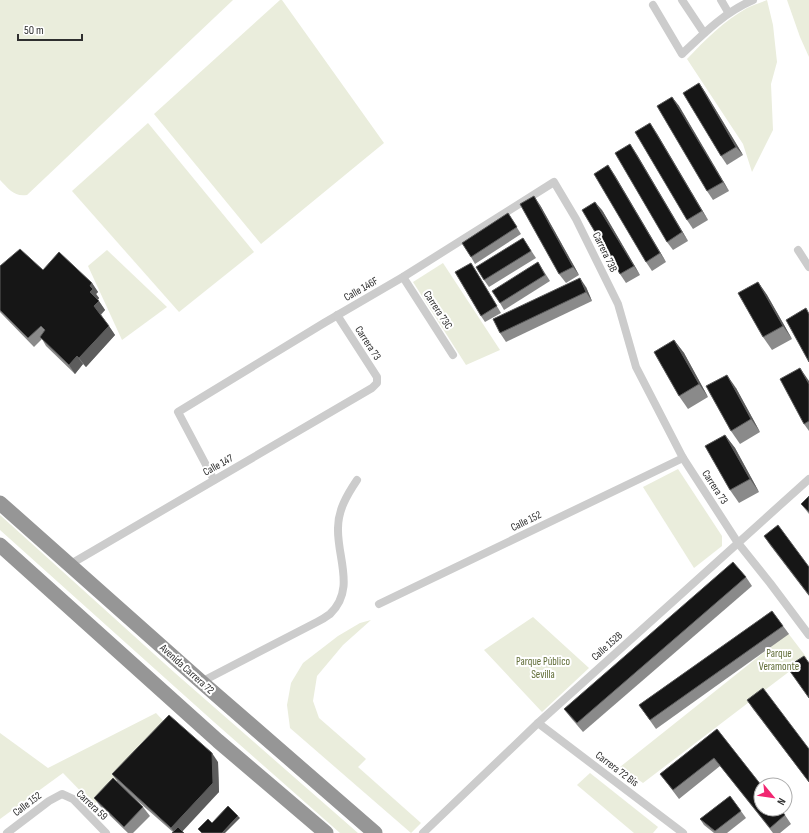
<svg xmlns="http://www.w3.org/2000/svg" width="809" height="833" font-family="'Sofia Sans Condensed',sans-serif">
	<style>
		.green { fill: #eaeddc }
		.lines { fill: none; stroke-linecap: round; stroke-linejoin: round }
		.street { stroke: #ccc; stroke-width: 8 }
		.highway { stroke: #969696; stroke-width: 15 }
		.wall { fill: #8a8a8a }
		.shaded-wall { fill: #5c5c5c }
		.building { fill: #161616; stroke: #5c5c5c }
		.labels { text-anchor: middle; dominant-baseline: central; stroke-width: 4; stroke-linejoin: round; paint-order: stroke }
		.street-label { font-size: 11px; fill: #2f2f2f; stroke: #fff }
		.park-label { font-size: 11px; fill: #626e39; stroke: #fff }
	</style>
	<rect width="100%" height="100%" fill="#fff"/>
	<g class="green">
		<path d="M0 0H233L27 195C14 197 9 189 0 180Z"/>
		<polygon points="280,0 282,0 384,143 261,244 154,114"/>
		<path d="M767 0 773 25 777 62 771 84 773 130 752 172 743 144 687 59C705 40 724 21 747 8 753 5 760 3 767 0Z"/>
		<polygon points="787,0 809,0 809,57 800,37"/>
		<polygon points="148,123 254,252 179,312 72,191"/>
		<polygon points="107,250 167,307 122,340 88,266"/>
		<polygon points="443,263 500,350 466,365 413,282"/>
		<polygon points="678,469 722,536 722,546 694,568 643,487"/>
		<polygon points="0,515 175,673 358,833 340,833 214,722 0,530"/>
		<polygon points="533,617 589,668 542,712 484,650"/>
		<polygon points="371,620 343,645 317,676 313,701 319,718 366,759 358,767 421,823 411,833 290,728 287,705 291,683 303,663 338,636 360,623"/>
		<polygon points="788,633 807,658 643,783 620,767"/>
		<polygon points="156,713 169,727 153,741 94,805 63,773 0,819 0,733 48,768"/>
		<polygon points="590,773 658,827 653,833 634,833 577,785"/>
	</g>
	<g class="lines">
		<g class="street">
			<polyline points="682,0 704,33"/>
			<polyline points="721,0 728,12"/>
			<path d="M653 5 682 54C704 33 725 12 753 0"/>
			<polyline points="798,250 809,267"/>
			<polyline points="403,277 453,355"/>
			<polyline points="214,480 178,412 324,323 403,277 554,182 576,219 618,304 636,367 683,458 738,543 770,583 809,635"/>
			<path d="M69 565C170 505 271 448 372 388L377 383V377L337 315"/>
			<polyline points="379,604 683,458"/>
			<path d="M201 682 317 622C321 620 326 617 330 614 356 589 337 558 338 528 338 510 347 495 357 480"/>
			<polyline points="538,723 683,833"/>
			<polyline points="7,833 49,801 62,794 73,799 106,833"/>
			<polyline points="423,833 538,723 809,479"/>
		</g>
		<g class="highway">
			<polyline points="0,503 206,686 375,833"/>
			<polyline points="0,545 218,741 326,833"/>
		</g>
	</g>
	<g class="wall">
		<polygon points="699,83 705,92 743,155 727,165 721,156"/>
		<polygon points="672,97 679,106 729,191 713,200 707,191"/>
		<polygon points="656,132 708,220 693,229 687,220"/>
		<polygon points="636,153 688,241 673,250 667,242"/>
		<polygon points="614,174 666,262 652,271 646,262"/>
		<polygon points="540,205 579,275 566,283 559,274"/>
		<polygon points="602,210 640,275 626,283 620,274"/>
		<polygon points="508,213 521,234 475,264 471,257"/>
		<polygon points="523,238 536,258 489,287 484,280"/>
		<polygon points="538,262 550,281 504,310 500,303"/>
		<polygon points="0,266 43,270 92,283 98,292 96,294 99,298 98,300 105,310 101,315 115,335 86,367 83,364 75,374 46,346 42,339 34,347 0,312"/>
		<polygon points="475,269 501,313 485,322 481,316"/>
		<polygon points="758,282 767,295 792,339 772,350 763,337"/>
		<polygon points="586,287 592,301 506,342 500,333"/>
		<polygon points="674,340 684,353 708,397 688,409 679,396"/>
		<polygon points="809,381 809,431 804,424"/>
		<polygon points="736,388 760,432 740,444 731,431"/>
		<polygon points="725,435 735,448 759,492 739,503 730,490"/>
		<polygon points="809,496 809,514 801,504"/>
		<polygon points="764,536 809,567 809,596 770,545"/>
		<polygon points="746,577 752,586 583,732 571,718 564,709"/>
		<polygon points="772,611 789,634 656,729 639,705"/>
		<polygon points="747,700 809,749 809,782 753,709"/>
		<polygon points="717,729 785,815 791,824 780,833 773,833 720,766 679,799 660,774"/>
		<polygon points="218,762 219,792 173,832 124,789 143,807 150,816 133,833 128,833 100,806 94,798 117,781 112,774"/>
		<polygon points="730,796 746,818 727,833 714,833 704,825 700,819"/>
	</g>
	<g class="shaded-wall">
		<polygon points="699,83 705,92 743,155 736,147"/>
		<polygon points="672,97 679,106 729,191 723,182"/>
		<polygon points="650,123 656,132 708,220 702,211"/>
		<polygon points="630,144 636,153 688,241 682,232"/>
		<polygon points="608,165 614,174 666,262 660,253"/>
		<polygon points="534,196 540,205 579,275 573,267"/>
		<polygon points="595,202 602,210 640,275 634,266"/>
		<polygon points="580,278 586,287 592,301 586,292"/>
		<polygon points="758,282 767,295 792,339 783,326"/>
		<polygon points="92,283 98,292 96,294 99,298 97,301 90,292 90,286"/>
		<polygon points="99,301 105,310 100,315 94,306"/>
		<polygon points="109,326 115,335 86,367 79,358"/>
		<polygon points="674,340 684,353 708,397 699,384"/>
		<polygon points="77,356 83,364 75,374 69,365"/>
		<polygon points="800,368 809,381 809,384"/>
		<polygon points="727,375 736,388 760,432 751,419"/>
		<polygon points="725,435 735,448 759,492 750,479"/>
		<polygon points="212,753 218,762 219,792 181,833 175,833 171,828"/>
		<polygon points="238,816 240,818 225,833 222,833"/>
	</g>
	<g class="building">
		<polygon points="699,83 736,147 721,156 683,93"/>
		<polygon points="672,97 723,182 707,191 657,106"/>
		<polygon points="650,123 702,211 687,220 635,132"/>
		<polygon points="630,144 682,232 667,242 615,153"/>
		<polygon points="608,165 660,253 646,262 594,174"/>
		<polygon points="534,196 573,267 559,274 520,204"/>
		<polygon points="595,202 634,266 620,274 582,210"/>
		<polygon points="508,213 517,227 471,257 462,243"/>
		<polygon points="523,238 531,251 484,280 476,267"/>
		<polygon points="20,249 43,270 59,252 92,283 90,286 93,289 90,292 99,301 94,306 109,326 79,358 77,356 69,365 40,337 45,330 41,326 28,338 0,310 0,266"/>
		<polygon points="538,262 545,275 500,303 492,291"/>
		<polygon points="471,263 497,306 481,316 455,272"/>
		<polygon points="580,278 586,292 500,333 493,319"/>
		<polygon points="758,282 783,326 763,337 738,293"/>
		<polygon points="806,308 809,314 809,362 786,320"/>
		<polygon points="674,340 699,384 679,396 654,352"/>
		<polygon points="800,368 809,384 809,421 804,424 780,379"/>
		<polygon points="727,375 751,419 731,431 706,386"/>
		<polygon points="725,435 750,479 730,490 705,446"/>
		<polygon points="809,496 809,512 801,504"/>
		<polygon points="778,525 809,567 809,595 764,536"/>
		<polygon points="733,562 746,577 577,723 564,709"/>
		<polygon points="772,611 783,626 650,720 639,705"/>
		<polygon points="804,656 809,663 809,698 787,667"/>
		<polygon points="763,688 809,749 809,782 747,700"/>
		<polygon points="169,715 212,753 213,783 171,828 112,774"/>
		<polygon points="717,729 761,785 761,809 780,809 785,815 770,828 714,758 673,790 660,774"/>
		<polygon points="113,778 143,807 124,827 94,798"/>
		<polygon points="730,796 741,811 715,831 700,819"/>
		<polygon points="228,806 238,816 222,833 202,833 198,829 208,819 212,823"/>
		<polygon points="178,827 184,833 172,833"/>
	</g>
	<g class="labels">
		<g class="street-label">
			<text transform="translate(605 252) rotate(64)">Carrera 73B</text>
			<text transform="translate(361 289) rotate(-30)">Calle 146F</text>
			<text transform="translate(438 310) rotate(57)">Carrera 73C</text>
			<text transform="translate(368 343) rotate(57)">Carrera 73</text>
			<text transform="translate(218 465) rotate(-29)">Calle 147</text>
			<text transform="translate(715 487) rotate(57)">Carrera 73</text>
			<text transform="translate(526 521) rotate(-26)">Calle 152</text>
			<text transform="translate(607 646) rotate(-42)">Calle 152B</text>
			<text transform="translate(187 669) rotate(42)">Avenida Carrera 72</text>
			<text transform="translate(617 769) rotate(37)">Carrera 72 Bis</text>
			<text transform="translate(27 804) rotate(-37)">Calle 152</text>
			<text transform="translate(92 805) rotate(43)">Carrera 59</text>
		</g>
		<g class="park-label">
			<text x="779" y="653">Parque<tspan x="779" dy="13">Veramonte</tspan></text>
			<text x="543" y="661">Parque Público<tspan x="543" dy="13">Sevilla</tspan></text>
		</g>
	</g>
	<g transform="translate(773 797) rotate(119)"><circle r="19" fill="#ffffff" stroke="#acacac"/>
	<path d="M0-3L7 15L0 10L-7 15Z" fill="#f12771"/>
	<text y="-6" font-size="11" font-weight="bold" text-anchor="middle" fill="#2f2f2f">N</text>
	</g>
	<path d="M18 34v6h64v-6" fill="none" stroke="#2f2f2f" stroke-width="2"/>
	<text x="24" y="34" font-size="12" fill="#2f2f2f" stroke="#ffffff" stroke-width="3" paint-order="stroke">50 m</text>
</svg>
